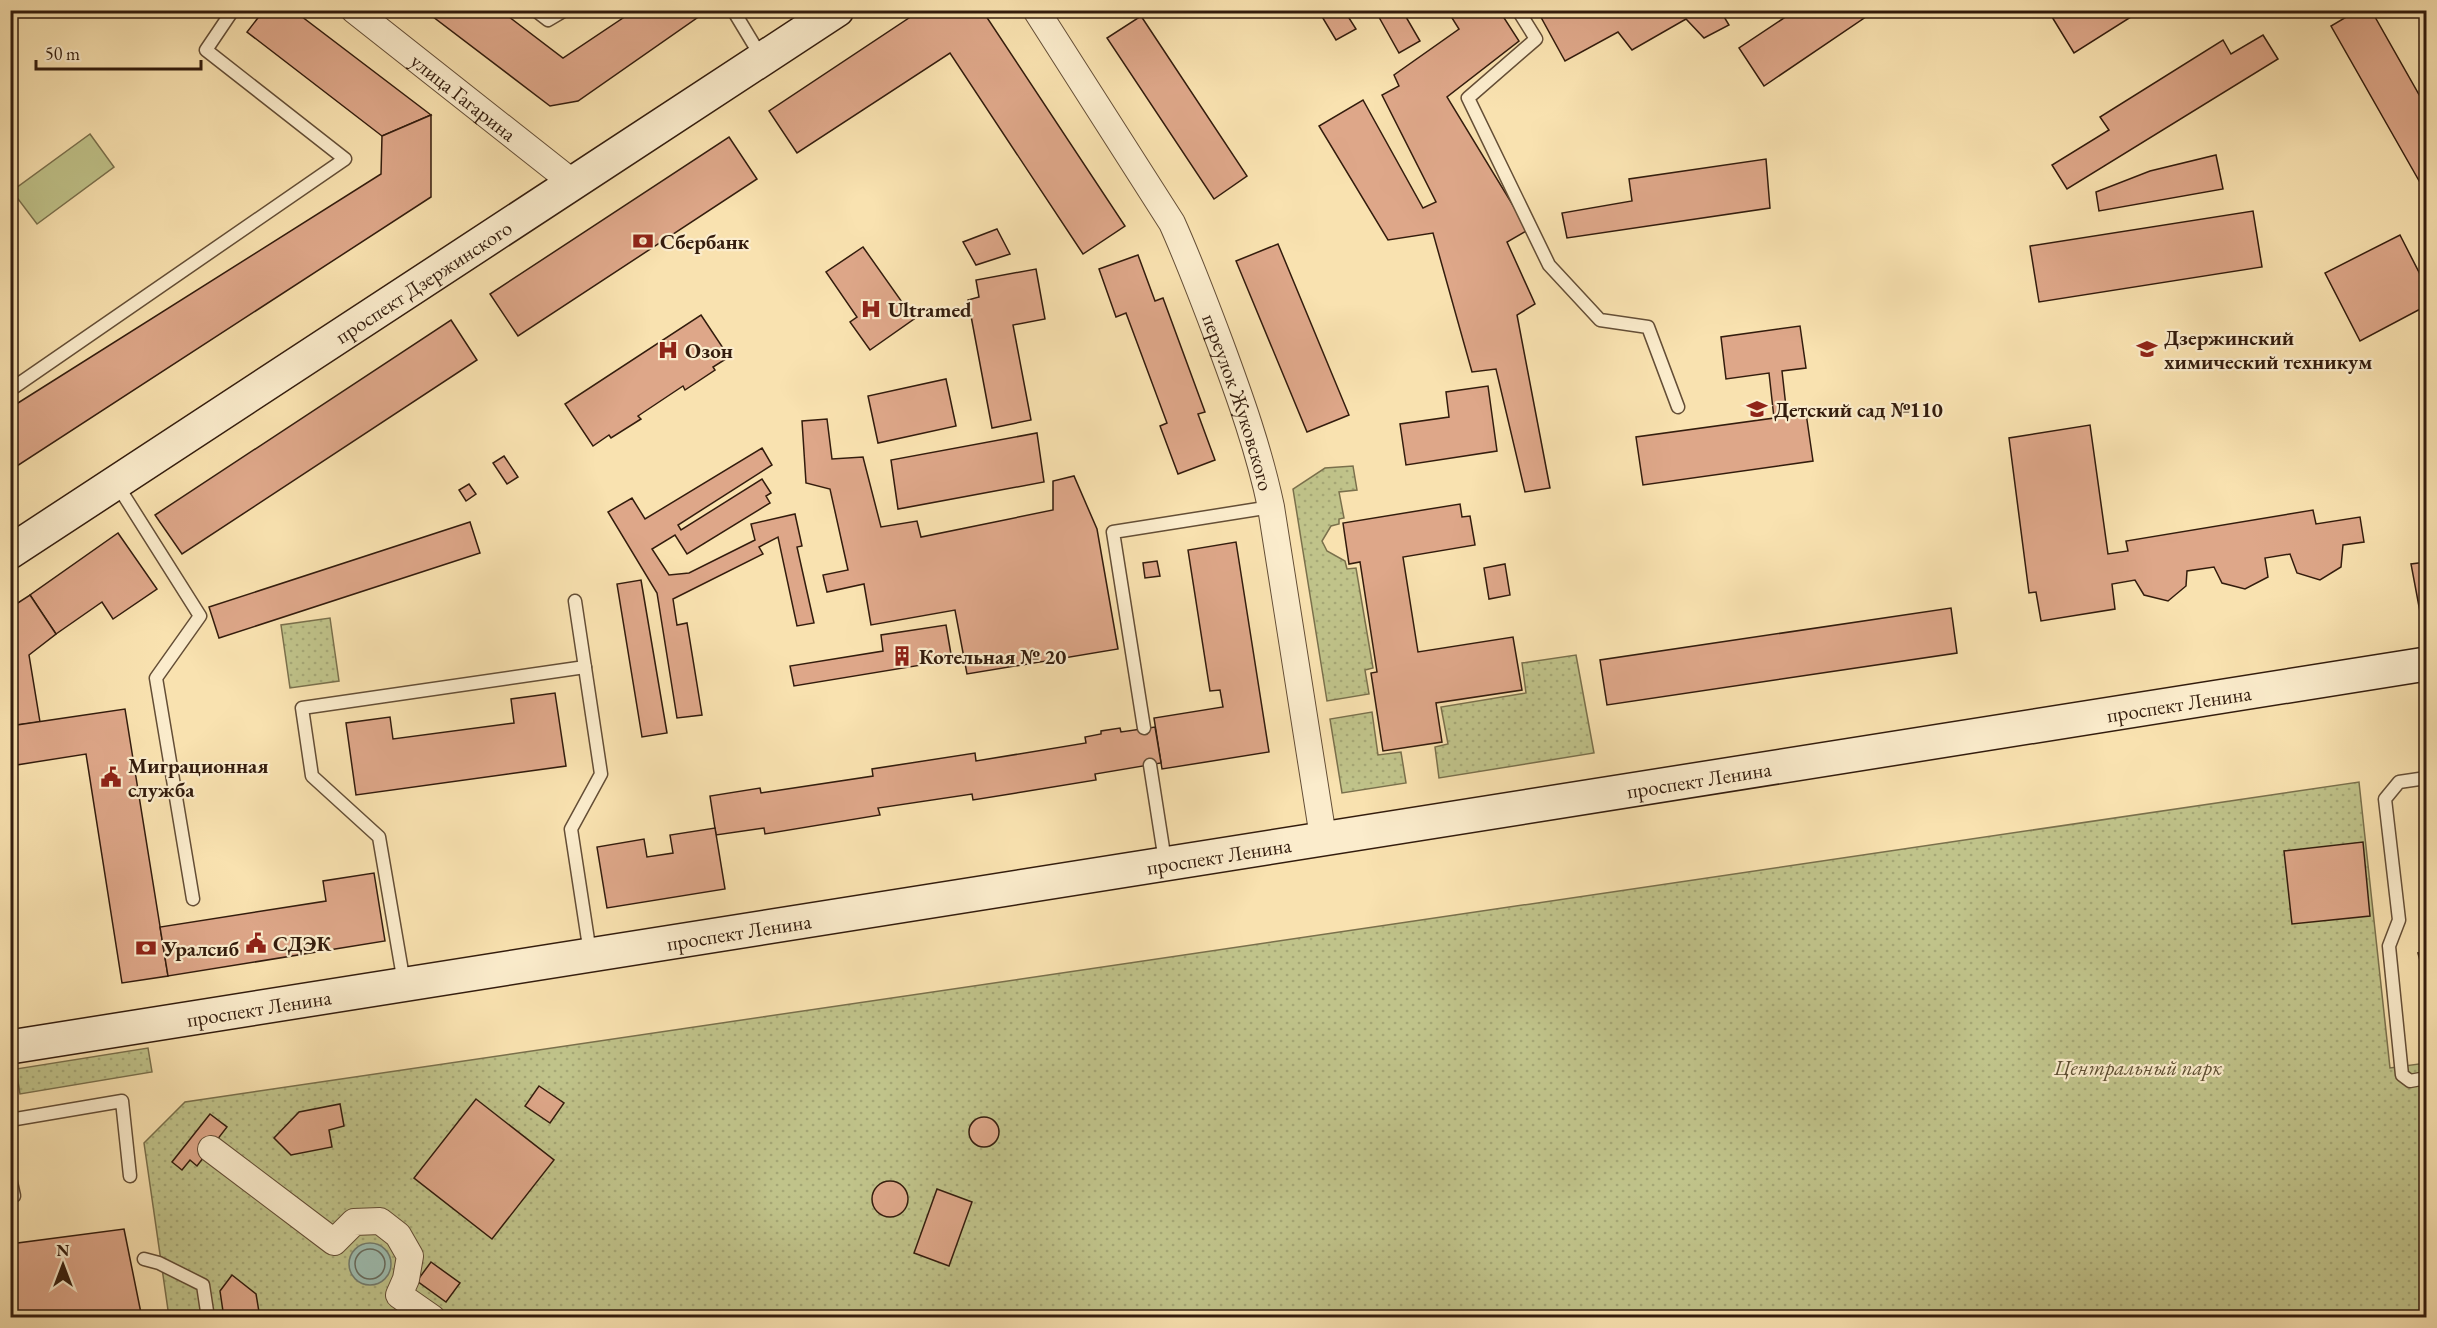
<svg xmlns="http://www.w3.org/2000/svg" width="2437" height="1328" font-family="'EB Garamond',serif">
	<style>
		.grass { fill: url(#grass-dots); stroke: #7a704c; stroke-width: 1.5 }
		.garden { fill: #c0c38a; stroke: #7a704c; stroke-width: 1.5 }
		.water { fill: #9ebdb0; stroke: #737d6f; stroke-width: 1.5 }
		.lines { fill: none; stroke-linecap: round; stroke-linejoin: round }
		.shore { stroke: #686c5e; stroke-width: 1.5 }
		.building { fill: #dea789; stroke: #331c0d; stroke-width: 1.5 }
		.lane-casing { stroke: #644e36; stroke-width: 15 }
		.street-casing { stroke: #644e36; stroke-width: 28 }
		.secondary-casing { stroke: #331c0d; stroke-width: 36 }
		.lane { stroke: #fbeccc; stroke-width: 12 }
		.street { stroke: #fbeccc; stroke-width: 26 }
		.secondary { stroke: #fbeccc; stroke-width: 33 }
		.labels { text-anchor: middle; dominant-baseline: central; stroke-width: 4.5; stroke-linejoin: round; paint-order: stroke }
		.street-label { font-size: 21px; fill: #331c0d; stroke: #fbeccc }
		.poi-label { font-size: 21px; font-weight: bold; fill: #331c0d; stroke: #fbeccc; text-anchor: start }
		.park-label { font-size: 21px; font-style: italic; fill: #5d4e32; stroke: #fbeccc }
	</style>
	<defs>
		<pattern id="grass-dots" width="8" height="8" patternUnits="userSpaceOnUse" patternTransform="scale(1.5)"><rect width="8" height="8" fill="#c0c38a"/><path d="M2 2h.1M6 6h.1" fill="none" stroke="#a5a776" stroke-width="1.8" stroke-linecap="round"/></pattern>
	</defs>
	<rect width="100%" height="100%" fill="#f9e2b0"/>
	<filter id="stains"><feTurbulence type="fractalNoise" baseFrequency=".00333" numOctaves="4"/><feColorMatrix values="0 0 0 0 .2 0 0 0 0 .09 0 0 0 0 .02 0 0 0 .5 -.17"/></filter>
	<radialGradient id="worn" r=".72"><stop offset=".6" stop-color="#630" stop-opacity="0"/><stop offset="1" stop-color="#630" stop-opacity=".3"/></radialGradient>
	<g class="grass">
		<polygon points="1353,466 1357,490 1339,492 1344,518 1339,519 1339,524 1331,526 1322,541 1327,551 1345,561 1347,569 1356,568 1373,668 1365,670 1369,694 1327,701 1293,489 1325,468"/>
		<polygon points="330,618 339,681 290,688 281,625"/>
		<polygon points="1576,655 1594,753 1439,778 1435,747 1448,744 1441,707 1526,693 1522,663"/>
		<polygon points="1372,712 1378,755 1401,752 1406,783 1342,793 1330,719"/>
		<polygon points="2359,782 2390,1068 2426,1063 2426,1317 169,1317 144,1143 185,1102"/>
		<polygon points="148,1048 152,1072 20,1094 16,1069"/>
	</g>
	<polygon class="garden" points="90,134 114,167 37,224 12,191"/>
	<circle class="water" cx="370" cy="1264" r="21"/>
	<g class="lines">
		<circle class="shore" cx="370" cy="1264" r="15"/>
	</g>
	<g class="building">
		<polygon points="264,10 293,10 431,115 382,136 247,32"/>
		<polygon points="424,10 500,10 563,58 635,10 702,10 704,13 578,101 550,106"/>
		<polygon points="921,10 982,10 1125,226 1083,254 950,53 797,153 769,111"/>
		<polygon points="1318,10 1344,10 1356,29 1336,40"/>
		<polygon points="1375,10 1402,10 1420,41 1399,53"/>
		<polygon points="1447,10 1499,10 1519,41 1447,97 1528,230 1507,242 1535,304 1517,315 1550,488 1525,492 1496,369 1472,372 1433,233 1388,240 1319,126 1363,100 1423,208 1436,202 1382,95 1399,86 1394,75 1459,29"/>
		<polygon points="1537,10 1624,10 1627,16 1637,10 1720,10 1729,25 1704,38 1686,19 1632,50 1618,32 1565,61"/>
		<polygon points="1796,10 1876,10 1764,86 1739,48"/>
		<polygon points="2051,10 2142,10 2074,53 2049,12"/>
		<polygon points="2358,10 2371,10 2426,107 2426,193 2331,26"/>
		<polygon points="1141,16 1247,176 1214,199 1107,38"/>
		<polygon points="2263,35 2278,59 2067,189 2052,165 2109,130 2100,117 2223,40 2231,54"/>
		<polygon points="431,115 431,197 17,466 10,457 10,408 381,174 382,136"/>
		<polygon points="729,137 757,179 518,336 490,294"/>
		<polygon points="2216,155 2223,189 2099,211 2096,192 2150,171"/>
		<polygon points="1766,159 1770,208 1567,238 1562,213 1632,201 1629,179"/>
		<polygon points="2253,211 2262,267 2039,302 2030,246"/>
		<polygon points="997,229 1010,254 976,265 963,242"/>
		<polygon points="2400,235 2426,286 2426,306 2360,341 2325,273"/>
		<polygon points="1278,244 1349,415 1307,432 1236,261"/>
		<polygon points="863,247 914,319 870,350 850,322 857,317 826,272"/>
		<polygon points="1138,255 1155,301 1163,298 1205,412 1198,414 1215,460 1178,474 1160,426 1167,423 1126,313 1116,317 1099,269"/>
		<polygon points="1036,269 1045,319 1013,325 1031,420 992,428 968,300 979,297 976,280"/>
		<polygon points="701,315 729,357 713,367 715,370 685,390 683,386 638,416 641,419 611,438 609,435 593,446 565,404"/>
		<polygon points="451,320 477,360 182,554 155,515"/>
		<polygon points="1800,326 1806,368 1782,371 1787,416 1806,413 1813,461 1643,485 1636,437 1774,418 1769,373 1726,379 1721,337"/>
		<polygon points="946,379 956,426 878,443 868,396"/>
		<polygon points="1488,386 1497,451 1406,465 1400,424 1449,417 1446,392"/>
		<polygon points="827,419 832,459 863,457 881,527 917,521 921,537 1053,510 1053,481 1074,476 1097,529 1118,649 967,674 955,610 871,625 864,584 827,592 823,575 848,570 830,489 806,483 802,421"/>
		<polygon points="2090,425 2108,554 2128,551 2126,541 2313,510 2316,524 2360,517 2364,542 2343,545 2341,567 2320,580 2297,573 2290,554 2265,558 2268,577 2245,589 2222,583 2214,567 2187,571 2186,586 2168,601 2144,595 2135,580 2112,584 2115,609 2041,621 2036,592 2029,593 2009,438"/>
		<polygon points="1037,433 1044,482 898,509 891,460"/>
		<polygon points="762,448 772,465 678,525 681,530 762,479 771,493 766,496 770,503 687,554 675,535 652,549 669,575 689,573 755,540 751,524 795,514 802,546 797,547 814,623 797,626 778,537 759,547 763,554 673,599 677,625 687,623 702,715 677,718 657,593 608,512 632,498 645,519"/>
		<polygon points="504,456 518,477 507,484 493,463"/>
		<polygon points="10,457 17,466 10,470"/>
		<polygon points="469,484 476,494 466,501 459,490"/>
		<polygon points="1460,504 1462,517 1470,516 1475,545 1403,557 1418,652 1513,637 1522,690 1436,703 1442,742 1383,751 1371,673 1377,672 1360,562 1349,564 1343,523"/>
		<polygon points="470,522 480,553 219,638 209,607"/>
		<polygon points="118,533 157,589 113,619 102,602 56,634 30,595"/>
		<polygon points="1236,542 1269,752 1162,769 1154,718 1223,707 1220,690 1210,691 1188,550"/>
		<polygon points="1157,561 1160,576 1145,578 1143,563"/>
		<polygon points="2426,562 2426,611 2420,612 2411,564"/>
		<polygon points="1505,564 1510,595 1489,599 1484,568"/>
		<polygon points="641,580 667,733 642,737 617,584"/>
		<polygon points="30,595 56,634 29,655 40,722 10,726 10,608"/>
		<polygon points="1951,608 1957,653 1607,705 1600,660"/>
		<polygon points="946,625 952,660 794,686 790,666 883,651 881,635"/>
		<polygon points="555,693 566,766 356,795 346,723 390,717 393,739 514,723 511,699"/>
		<polygon points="125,709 168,976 122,983 86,754 10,766 10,726"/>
		<polygon points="1155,727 1161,763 1095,774 1096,780 973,800 972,794 878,808 880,815 765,834 764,828 716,835 710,796 760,788 761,793 873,776 872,769 975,753 976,761 1086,743 1085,737 1101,734 1101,731 1120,728 1121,732"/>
		<polygon points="715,828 725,889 607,908 597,847 644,839 647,857 673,853 670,835"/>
		<polygon points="2363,842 2370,916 2292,924 2284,851"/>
		<polygon points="374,873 385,941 168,976 160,927 326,901 323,881"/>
		<polygon points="2426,952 2426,965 2421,965 2418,953"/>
		<polygon points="539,1086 564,1103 550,1123 525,1106"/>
		<polygon points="476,1099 554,1160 492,1239 414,1178"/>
		<polygon points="340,1104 344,1126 329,1130 332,1147 291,1155 274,1138 299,1112"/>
		<polygon points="210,1114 227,1127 197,1166 190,1160 182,1170 172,1162"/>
		<circle cx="984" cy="1132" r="15"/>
		<circle cx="890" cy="1199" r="18"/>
		<polygon points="937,1189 972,1202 949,1266 914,1253"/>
		<polygon points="124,1229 142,1318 10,1318 10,1244"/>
		<polygon points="431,1262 460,1283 446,1302 417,1281"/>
		<polygon points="232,1275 256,1294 260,1318 224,1318 220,1291"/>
	</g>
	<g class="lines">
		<g class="lane-casing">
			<g id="lane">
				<polyline points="535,10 548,20 565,10"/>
				<polyline points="733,10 762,58"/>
				<polyline points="1518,10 1536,39 1468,98 1549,265 1600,320 1648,327 1678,407"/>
				<polyline points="10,390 345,159 206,50 233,10"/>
				<polyline points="116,483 200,616 156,678 193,899"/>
				<polyline points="575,601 601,774 571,829 590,953"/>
				<polyline points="1144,728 1113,532 1271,507"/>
				<polyline points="1150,765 1165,861"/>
				<polyline points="2426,778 2399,782 2385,799 2399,920 2389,946 2402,1075 2410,1081 2426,1078"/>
				<polyline points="404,983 379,837 312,776 302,708 585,667"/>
				<polyline points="10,1120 122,1101 130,1176"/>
				<polyline points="10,1178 14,1196"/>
				<polyline points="144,1259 159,1263 203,1285 208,1318"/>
			</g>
		</g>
		<g class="street-casing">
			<g id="street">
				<path id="s1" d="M354 10 573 183"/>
				<path id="s2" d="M1036 10 1172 223C1190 263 1205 303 1220 343 1240 397 1259 450 1271 507L1323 837"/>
				<polyline points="211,1149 334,1242 354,1222 380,1221 398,1235 410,1256 406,1279 399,1295 432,1318"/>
			</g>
		</g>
		<g class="secondary-casing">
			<g id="secondary">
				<path id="s3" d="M10 552 837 10"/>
				<path id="s4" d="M10 1047 2426 664"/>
			</g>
		</g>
		<use href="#lane" class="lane"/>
		<use href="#street" class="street"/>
		<use href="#secondary" class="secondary"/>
	</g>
	<defs>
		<g id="bank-bare" transform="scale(1.62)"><path d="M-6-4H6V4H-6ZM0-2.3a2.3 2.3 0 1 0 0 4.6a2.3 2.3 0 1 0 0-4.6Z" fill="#8f2418" stroke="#fbeccc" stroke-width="2.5" paint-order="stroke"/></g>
		<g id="hospital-bare" transform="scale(1.62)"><path d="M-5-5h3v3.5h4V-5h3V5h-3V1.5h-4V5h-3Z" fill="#8f2418" stroke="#fbeccc" stroke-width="2.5" paint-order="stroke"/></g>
		<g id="university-bare" transform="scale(1.62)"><path d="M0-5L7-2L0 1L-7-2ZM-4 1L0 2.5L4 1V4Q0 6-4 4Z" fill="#8f2418" stroke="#fbeccc" stroke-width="2.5" paint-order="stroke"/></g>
		<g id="school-bare" transform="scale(1.62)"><path d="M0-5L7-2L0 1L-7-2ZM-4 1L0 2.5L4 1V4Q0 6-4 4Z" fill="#8f2418" stroke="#fbeccc" stroke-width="2.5" paint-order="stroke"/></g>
		<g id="building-bare" transform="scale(1.62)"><path d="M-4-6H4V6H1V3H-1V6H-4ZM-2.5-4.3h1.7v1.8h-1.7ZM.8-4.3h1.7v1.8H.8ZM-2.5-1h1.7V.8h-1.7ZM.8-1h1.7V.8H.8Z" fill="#8f2418" stroke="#fbeccc" stroke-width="2.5" paint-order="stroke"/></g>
		<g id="civic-bare" transform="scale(1.62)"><path d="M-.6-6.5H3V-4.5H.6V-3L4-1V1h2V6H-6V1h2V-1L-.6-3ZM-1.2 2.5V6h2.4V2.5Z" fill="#8f2418" stroke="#fbeccc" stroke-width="2.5" paint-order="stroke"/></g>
	</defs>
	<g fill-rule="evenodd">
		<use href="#bank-bare" x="643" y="241"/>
		<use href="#hospital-bare" x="871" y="309"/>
		<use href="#university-bare" x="2147" y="349"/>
		<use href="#hospital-bare" x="668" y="350"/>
		<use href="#school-bare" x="1757" y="409"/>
		<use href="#building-bare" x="902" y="656"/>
		<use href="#civic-bare" x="111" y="777"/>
		<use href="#civic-bare" x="256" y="943"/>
		<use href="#bank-bare" x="146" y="948"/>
	</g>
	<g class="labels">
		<g class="street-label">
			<text stroke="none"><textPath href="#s1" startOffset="140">улица Гагарина</textPath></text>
			<text stroke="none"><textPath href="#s3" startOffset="494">проспект Дзержинского</textPath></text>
			<text stroke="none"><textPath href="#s2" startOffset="444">переулок Жуковского</textPath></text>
			<text stroke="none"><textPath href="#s4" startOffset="2196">проспект Ленина</textPath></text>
			<text stroke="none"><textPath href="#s4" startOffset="1710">проспект Ленина</textPath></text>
			<text stroke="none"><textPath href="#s4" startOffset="1224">проспект Ленина</textPath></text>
			<text stroke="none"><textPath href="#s4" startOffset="738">проспект Ленина</textPath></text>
			<text stroke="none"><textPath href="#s4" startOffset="252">проспект Ленина</textPath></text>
		</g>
		<g class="poi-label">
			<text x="660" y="241">Сбербанк</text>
			<text x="888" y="309">Ultramed</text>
			<text x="2164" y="337">Дзержинский<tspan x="2164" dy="24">химический техникум</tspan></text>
			<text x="685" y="350">Озон</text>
			<text x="1774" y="409">Детский сад №110</text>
			<text x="919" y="656">Котельная № 20</text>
			<text x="128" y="765">Миграционная<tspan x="128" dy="24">служба</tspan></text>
			<text x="273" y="943">СДЭК</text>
			<text x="163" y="948">Уралсиб</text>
		</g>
		<g class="park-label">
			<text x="2138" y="1067">Центральный парк</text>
		</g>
	</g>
	<rect width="2437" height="1328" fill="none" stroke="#f9e2b0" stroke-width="36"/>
	<rect x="12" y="12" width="2413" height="1304" fill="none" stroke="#331c0d" stroke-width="3"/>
	<rect x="18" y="18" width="2401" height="1292" fill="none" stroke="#331c0d" stroke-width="1.5"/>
	<g transform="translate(63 1265)" stroke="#fbeccc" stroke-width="4.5" paint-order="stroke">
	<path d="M0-4.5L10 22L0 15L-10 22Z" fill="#331c0d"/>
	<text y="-9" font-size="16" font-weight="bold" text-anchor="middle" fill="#331c0d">N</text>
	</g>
	<path d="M36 60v9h165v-9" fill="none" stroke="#331c0d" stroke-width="3"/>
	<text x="45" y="60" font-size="18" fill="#331c0d" stroke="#fbeccc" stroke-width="4.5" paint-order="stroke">50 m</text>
	<rect width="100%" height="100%" filter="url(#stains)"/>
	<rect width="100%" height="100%" fill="url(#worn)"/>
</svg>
